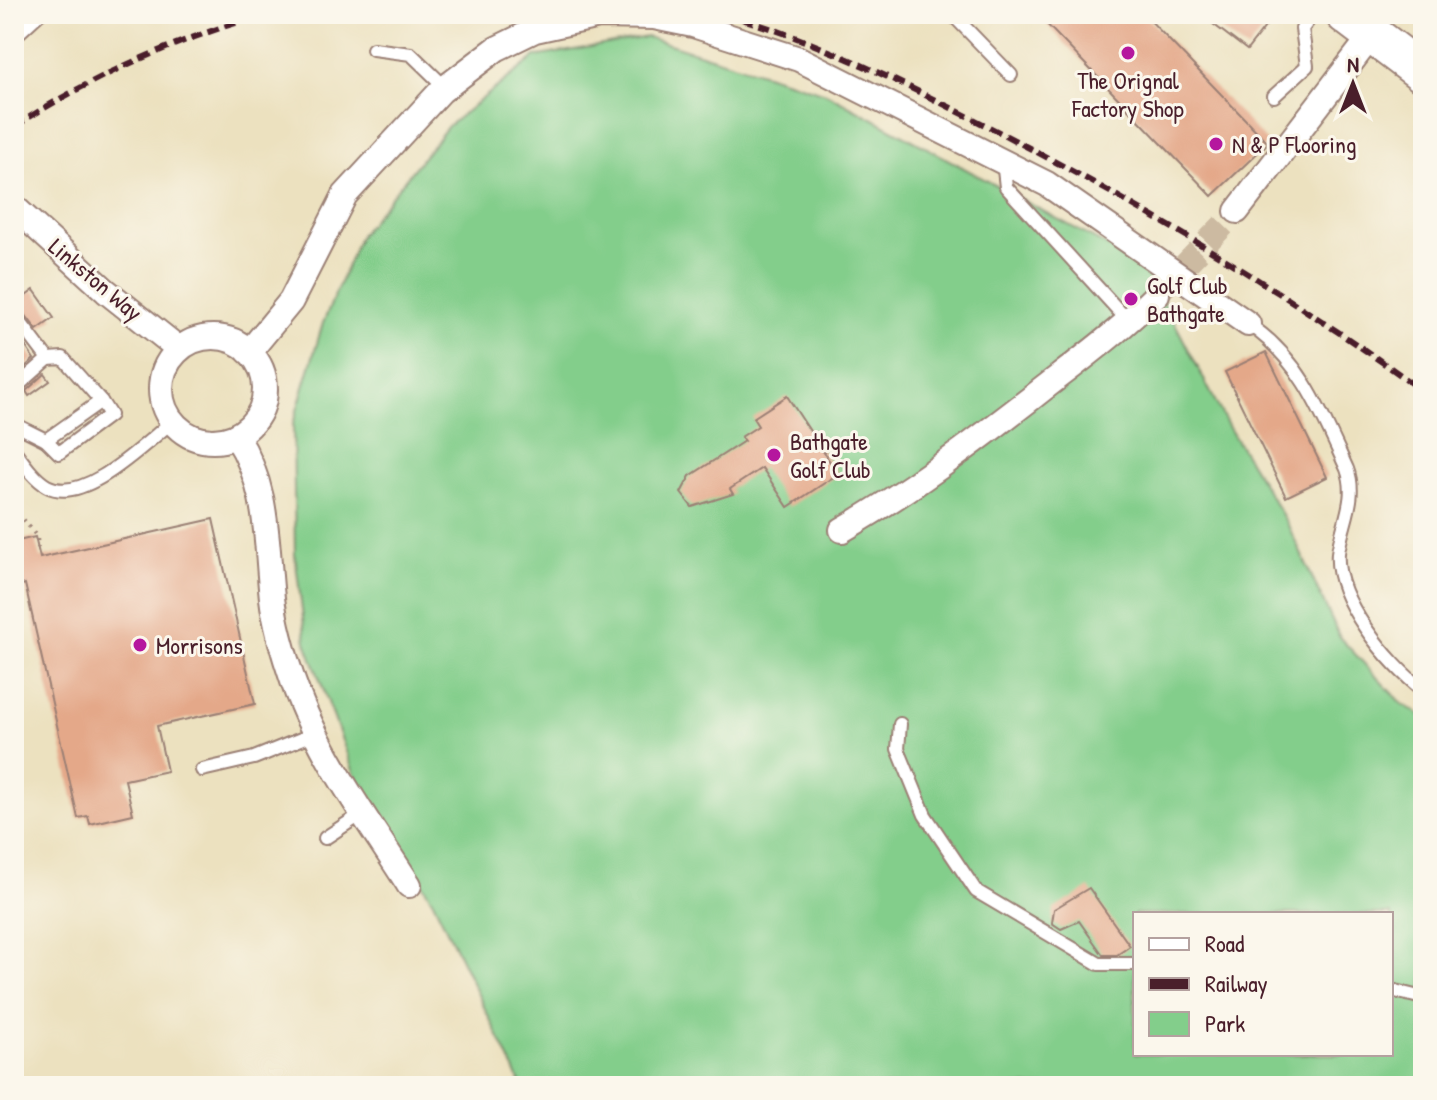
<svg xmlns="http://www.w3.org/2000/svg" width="1437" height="1100" font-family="'Patrick Hand',sans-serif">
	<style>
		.green { fill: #83ce8b; stroke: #66765b; stroke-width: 2; fill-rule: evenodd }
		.building { fill: #e4a889 }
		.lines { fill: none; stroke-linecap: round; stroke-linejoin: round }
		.minor-tunnel { stroke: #ccbaa1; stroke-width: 24; stroke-dasharray: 24 12; stroke-linecap: butt }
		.service-casing { stroke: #9b8075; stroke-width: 16 }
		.minor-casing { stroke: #9b8075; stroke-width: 28 }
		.primary-casing { stroke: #9b8075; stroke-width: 42 }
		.path { stroke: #9b8075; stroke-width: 4; stroke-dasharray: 2 6; stroke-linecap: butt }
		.service { stroke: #fff; stroke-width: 12 }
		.minor { stroke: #fff; stroke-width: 24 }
		.primary { stroke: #fff; stroke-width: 38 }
		.rail { stroke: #4a1f2b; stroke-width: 6; stroke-dasharray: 12 6; stroke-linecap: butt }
		.poi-dot { fill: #b5179e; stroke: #fbf7ec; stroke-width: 3 }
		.labels { text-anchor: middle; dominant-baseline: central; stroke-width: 6; stroke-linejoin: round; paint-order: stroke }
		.poi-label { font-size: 24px; fill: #4a1f2b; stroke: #fbf7ec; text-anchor: start }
		.street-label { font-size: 24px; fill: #4a1f2b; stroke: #fbf7ec }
	</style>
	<rect width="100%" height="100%" fill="#fbf7ec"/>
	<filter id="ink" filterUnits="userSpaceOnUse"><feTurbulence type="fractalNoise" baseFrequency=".0125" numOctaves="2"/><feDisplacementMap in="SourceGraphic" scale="16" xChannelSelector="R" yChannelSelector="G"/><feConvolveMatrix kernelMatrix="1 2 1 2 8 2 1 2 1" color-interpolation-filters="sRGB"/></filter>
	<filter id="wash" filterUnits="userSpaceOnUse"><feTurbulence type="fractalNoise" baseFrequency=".006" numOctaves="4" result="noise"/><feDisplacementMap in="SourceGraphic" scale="32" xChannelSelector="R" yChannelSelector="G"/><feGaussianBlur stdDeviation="1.8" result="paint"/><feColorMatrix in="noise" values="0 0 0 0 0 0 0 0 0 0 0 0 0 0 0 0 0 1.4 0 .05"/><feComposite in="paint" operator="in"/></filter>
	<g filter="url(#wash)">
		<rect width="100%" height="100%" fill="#ece1bf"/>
		<path class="green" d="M647 37 826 93 1146 267 1229 428 1287 523 1340 638 1402 704 1423 716V1086H522L433 901 354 773 306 642 295 555 293 424 323 323 360 235 448 126 535 57ZM1135 914H1391V1054H1135Z"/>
		<g id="blocks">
			<g class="building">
				<polygon points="1037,14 1144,14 1268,143 1212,196"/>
				<polygon points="1200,14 1275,14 1247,50"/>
				<polygon points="34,290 54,318 37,330 21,309 14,305"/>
				<polygon points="14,329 34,359 15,376 14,375"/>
				<polygon points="1266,352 1327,477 1286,497 1225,372"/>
				<polygon points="45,374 50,381 29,396 26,391"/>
				<polygon points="787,396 838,474 788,507 762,468 730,489 733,494 692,507 681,493 690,476 744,441 741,437 758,426 753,418"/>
				<polygon points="213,519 255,704 157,726 167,771 125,780 133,814 90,824 88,816 78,818 25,584 14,587 14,542 35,537 40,558"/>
				<polygon points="1089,888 1130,946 1117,955 1103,955 1079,921 1061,929 1052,923 1054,909"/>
			</g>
		</g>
	</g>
	<g filter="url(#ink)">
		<use href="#blocks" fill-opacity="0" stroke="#9b8075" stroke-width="2"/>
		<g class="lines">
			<polyline class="minor-tunnel" points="1157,294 1237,211"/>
			<g class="service-casing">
				<g id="service">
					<polyline points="952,14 1011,75"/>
					<polyline points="14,37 39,14"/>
					<polyline points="373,49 411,54 445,87"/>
					<polyline points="1274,96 1307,66 1302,29 1313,14"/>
					<polyline points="1003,161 1006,187 1129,322"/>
					<polyline points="14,314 48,359 63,358 101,401 46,440 18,426 14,429"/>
					<path d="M1248 324C1300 358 1322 414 1347 469 1358 498 1342 523 1338 553 1334 598 1388 664 1423 690"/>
					<polyline points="14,389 48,359"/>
					<polyline points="46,440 59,453 110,415 101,401"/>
					<path d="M14 450C23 462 34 479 47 486 84 506 145 443 173 421"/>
					<polyline points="900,724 898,749 925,815 976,891 1099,964 1135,964"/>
					<polyline points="202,770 254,758 316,733"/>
					<polyline points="325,838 363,813"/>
					<polyline points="1391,990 1423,998"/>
				</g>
			</g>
			<g class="minor-casing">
				<g id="minor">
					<polyline points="14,207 106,291 179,349"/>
					<polyline points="1237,211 1372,35"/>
					<circle cx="213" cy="389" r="52"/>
					<polyline points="249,352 291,301 345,195 441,91 496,49 535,30 599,16 654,17 693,25 799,59 1047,184 1248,324"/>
					<path d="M236 436C267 484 266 533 271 588 273 616 281 645 290 672 314 749 366 817 409 885"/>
					<path d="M842 530C910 491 972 444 1034 396 1076 363 1119 332 1157 294"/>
				</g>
			</g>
			<g class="primary-casing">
				<polyline id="primary" points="1345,14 1423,73"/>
			</g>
			<g class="path">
				<polyline points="14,507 37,537 38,548"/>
				<polyline points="14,1074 24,1086"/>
			</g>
			<use href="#service" class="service"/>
			<use href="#minor" class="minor"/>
			<use href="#primary" class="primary"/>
			<g class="rail">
				<path d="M725 14C817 40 902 83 987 126 1139 204 1284 291 1423 391"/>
				<path d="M14 127C92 76 175 40 265 14"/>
			</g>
		</g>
	</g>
	<g class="poi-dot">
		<circle cx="1128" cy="53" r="8"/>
		<circle cx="1216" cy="144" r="8"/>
		<circle cx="1131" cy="299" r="8"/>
		<circle cx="774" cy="455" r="8"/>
		<circle cx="140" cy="645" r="8"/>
	</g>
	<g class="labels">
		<g class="poi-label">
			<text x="1128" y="80" text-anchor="middle">The Orignal<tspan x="1128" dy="28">Factory Shop</tspan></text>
			<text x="1232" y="144">N &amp; P Flooring</text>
			<text x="1147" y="285">Golf Club<tspan x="1147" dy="28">Bathgate</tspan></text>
			<text x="790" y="441">Bathgate<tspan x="790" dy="28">Golf Club</tspan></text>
			<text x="156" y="645">Morrisons</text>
		</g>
		<g class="street-label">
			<text transform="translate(96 279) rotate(40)">Linkston Way</text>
		</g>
	</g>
	<rect width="1437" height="1100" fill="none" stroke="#fbf7ec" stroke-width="48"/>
	<rect x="1133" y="912" width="260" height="144" fill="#fbf7ec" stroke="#b4a19f" stroke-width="2"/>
	<rect x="1149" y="938" width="40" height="12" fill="#ffffff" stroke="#b4a19f" stroke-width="2"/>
	<text x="1205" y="952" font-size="24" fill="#4a1f2b">Road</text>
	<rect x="1149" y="978" width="40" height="12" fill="#4a1f2b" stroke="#b4a19f" stroke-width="2"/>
	<text x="1205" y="992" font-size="24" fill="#4a1f2b">Railway</text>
	<rect x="1149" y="1012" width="40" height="24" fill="#83ce8b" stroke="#b4a19f" stroke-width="2"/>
	<text x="1205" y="1032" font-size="24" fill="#4a1f2b">Park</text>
	<g transform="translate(1353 84)" stroke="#fbf7ec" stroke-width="6" paint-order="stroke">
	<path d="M0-6L14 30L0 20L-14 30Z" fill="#4a1f2b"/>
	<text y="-12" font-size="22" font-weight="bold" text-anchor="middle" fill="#4a1f2b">N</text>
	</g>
</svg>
